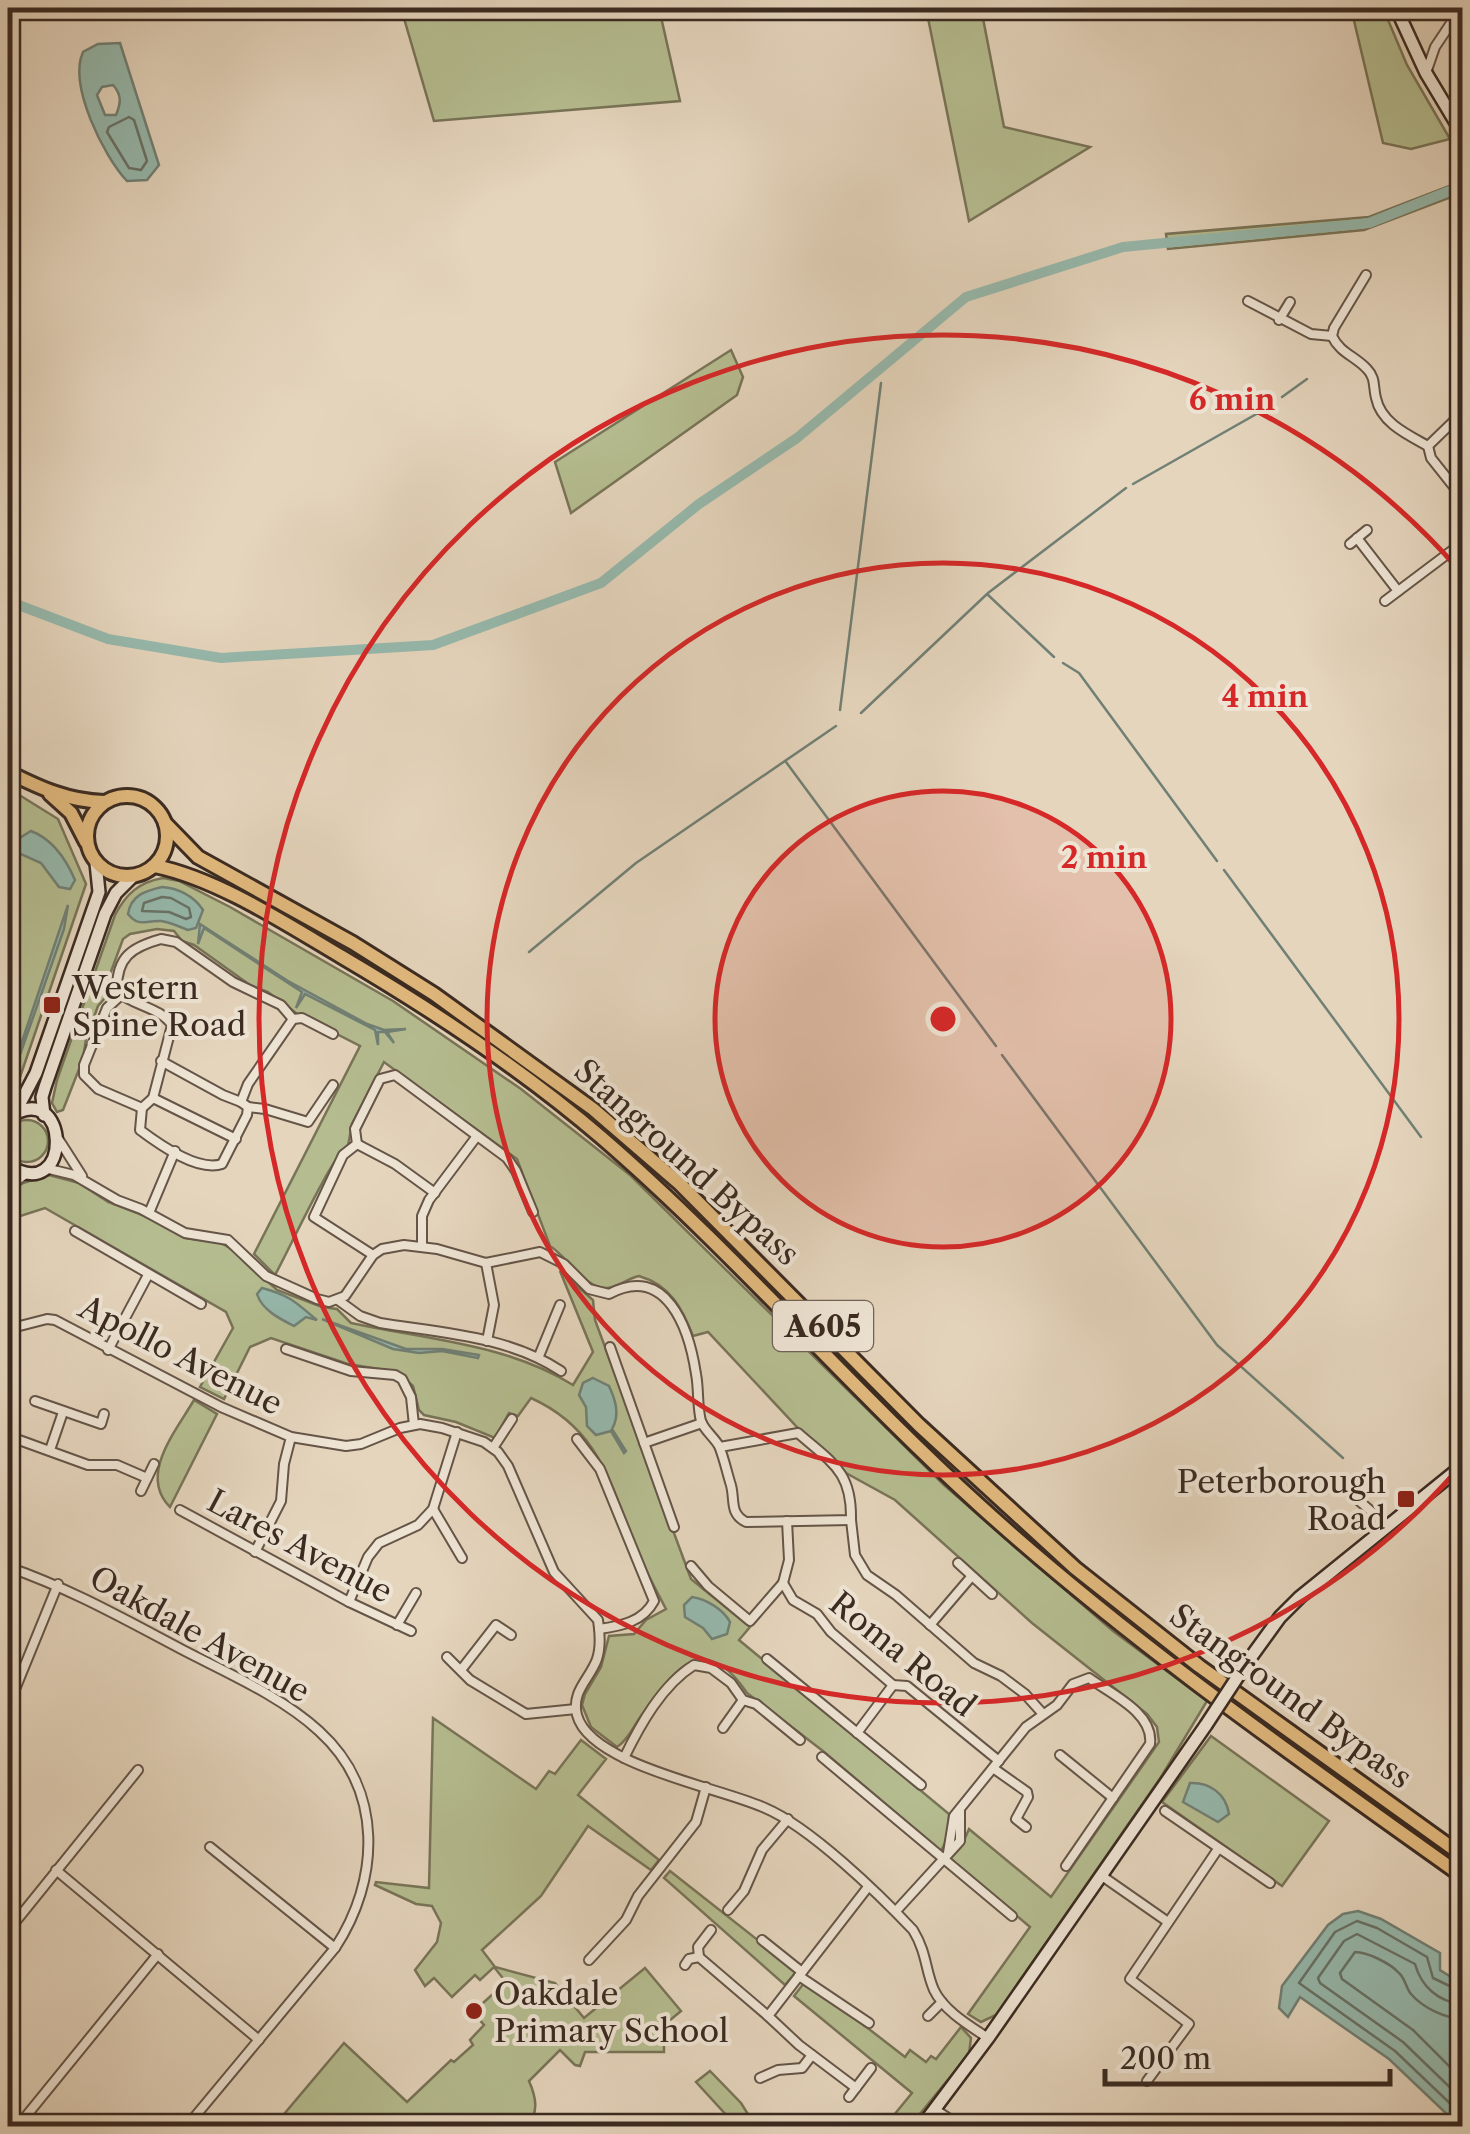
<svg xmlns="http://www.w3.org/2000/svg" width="1470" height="2134" font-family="'Libre Caslon Text',serif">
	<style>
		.green { fill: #b5bd90; stroke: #787458; stroke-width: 2.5 }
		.water { fill: #96b9ad; stroke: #718075; stroke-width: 2.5; fill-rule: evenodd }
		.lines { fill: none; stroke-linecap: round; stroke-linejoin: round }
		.shore { stroke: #687267; stroke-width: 2.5 }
		.stream { stroke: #718075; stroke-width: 2.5 }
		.canal { stroke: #96b9ad; stroke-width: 10 }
		.street-casing { stroke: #655548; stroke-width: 12 }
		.secondary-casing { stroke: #3a2a21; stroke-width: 16 }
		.primary-casing { stroke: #3a2a21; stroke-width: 18 }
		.street { stroke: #eee4d4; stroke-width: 8 }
		.secondary { stroke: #eee4d4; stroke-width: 11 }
		.primary { stroke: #e2ba7e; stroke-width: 12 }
		.secondary-bridge-casing { stroke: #3a2a21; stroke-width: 16; stroke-linecap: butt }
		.secondary-bridge { stroke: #eee4d4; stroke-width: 11 }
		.ring { fill: none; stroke: #d62828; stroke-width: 5 }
		.poi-dot { fill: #8f2418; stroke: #eee4d4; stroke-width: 4 }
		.labels { text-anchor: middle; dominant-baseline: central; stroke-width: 8; stroke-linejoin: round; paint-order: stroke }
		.shield { fill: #eee4d4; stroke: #706257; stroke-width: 2.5 }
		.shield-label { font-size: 30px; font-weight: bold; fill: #3a2a21 }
		.poi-label { font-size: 32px; fill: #3a2a21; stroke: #eee4d4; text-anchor: start }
		.street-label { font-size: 32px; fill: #3a2a21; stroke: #eee4d4 }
		.centre { fill: #d62828; stroke: #eee4d4; stroke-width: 5 }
		.ring-label { font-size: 30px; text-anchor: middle; font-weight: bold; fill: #d62828; stroke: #eee4d4; stroke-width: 8; stroke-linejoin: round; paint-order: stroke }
	</style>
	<rect width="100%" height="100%" fill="#e5d5bd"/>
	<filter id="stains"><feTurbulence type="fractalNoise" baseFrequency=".002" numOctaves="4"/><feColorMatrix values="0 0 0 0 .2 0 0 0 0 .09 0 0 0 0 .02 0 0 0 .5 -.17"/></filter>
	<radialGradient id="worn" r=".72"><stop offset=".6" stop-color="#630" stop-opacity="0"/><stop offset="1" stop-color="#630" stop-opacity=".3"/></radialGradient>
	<g class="green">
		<polygon points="401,8 659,8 680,101 434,121"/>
		<polygon points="926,8 981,8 1004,127 1090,147 969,221"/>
		<polygon points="1351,8 1383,8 1407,65 1450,139 1411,149 1383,143"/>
		<polygon points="1462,181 1462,193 1364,230 1168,249 1166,234 1369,217"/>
		<polygon points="731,350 743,377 737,395 571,513 555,462"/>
		<polygon points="8,788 58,819 86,884 18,1083 8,1099"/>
		<path d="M163 878 179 881 230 907 393 1001 521 1089 630 1175 944 1485 1113 1631 1207 1701 1161 1777 996 2015 981 2022 968 2014 1030 1927 950 1859 961 1847 969 1829 1051 1897 1159 1742 1157 1727 1147 1714 1032 1623 895 1500 846 1473 797 1427 708 1332 693 1336C682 1308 670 1285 639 1276 628 1278 620 1286 608 1288 585 1290 568 1257 550 1246L517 1159 384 1062 352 1124 348 1146C333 1153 288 1252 275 1275L254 1254 360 1046 296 1013 268 992 250 985 194 945 182 941 174 931 157 929 130 934 123 939 106 985 105 998 98 1006 86 1039 83 1059 63 1110 57 1112 52 1103 57 1080 115 915C126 894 139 882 163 878Z"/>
		<circle cx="27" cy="1141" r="21"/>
		<path d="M49 1175 79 1183 108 1202 150 1218 185 1238 221 1243 233 1250 277 1290 322 1307 337 1309 351 1323C426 1339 507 1344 573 1385L593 1352 560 1271 593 1300 595 1320 691 1579 750 1627 739 1640 949 1814 948 1837 941 1851 823 1751 747 1693C702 1627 674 1671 641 1716 633 1727 628 1740 617 1747L591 1727 582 1705 585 1694 601 1667 609 1636 634 1634 646 1620 666 1609C656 1590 646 1572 638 1552 611 1488 602 1430 531 1398L518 1416 509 1413 495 1438 456 1422 424 1415 419 1410 413 1386 397 1372 348 1364 271 1338 250 1347 224 1399 200 1387 233 1328 226 1312 45 1208 17 1217 8 1234V1194L23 1183Z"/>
		<path d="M194 1400 217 1414 170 1507C138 1475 176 1431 194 1400Z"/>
		<path d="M433 1718 536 1789 549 1771 555 1774 581 1740 606 1759 578 1795 659 1860 651 1870 588 1826 541 1896 482 1950 495 1967 555 1983 584 2018 645 1968 681 2011 664 2025V2052H585L580 2066 575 2065 560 2050 529 2081C536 2097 539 2111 528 2126H274L344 2043 407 2102 451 2060 454 2062 473 2045 470 2040 484 2025 473 2012 506 1982 494 1967 480 1980 475 1975 452 1997 434 1978 425 1986 415 1970 437 1942 441 1923 432 1906 416 1904 375 1885 376 1882 429 1888Z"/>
		<polygon points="1211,1736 1329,1821 1282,1886 1162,1802"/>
		<polygon points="670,1871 797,1971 785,1985 664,1878"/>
		<polygon points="804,1983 818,1994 829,1998 905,2057 910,2050 926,2062 931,2056 936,2059 961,2027 971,2038 969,2054 910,2126 885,2126 912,2093 794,1996"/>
		<polygon points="710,2071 741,2103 751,2119 762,2126 719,2126 728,2117 696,2082"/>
	</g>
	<g class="water">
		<path d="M120 43 159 165 147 180 127 181C104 157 68 85 83 52L98 44ZM113 85C122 95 121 103 116 115H105L97 95 102 87Z"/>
		<path d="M31 831C52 839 66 859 75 880L70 889 59 887 41 863 16 852 15 841Z"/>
		<path d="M162 887C178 888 194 896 203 910L196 928 188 930C180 927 170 922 161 921 146 920 139 928 128 914 131 895 145 891 162 887Z"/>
		<polygon points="68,905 64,929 8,1089 8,1083"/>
		<polygon points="200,924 288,981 367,1024 384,1030 406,1029 387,1032 394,1043 385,1032 378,1032 378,1045 375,1030 305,994 296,1008 302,992 204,928 198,944"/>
		<path d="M262 1288C293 1296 299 1306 317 1320L306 1317 294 1326C280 1319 262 1310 257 1294Z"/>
		<polygon points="322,1319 406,1349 442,1349 479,1355 478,1358 442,1351 419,1353 393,1349"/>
		<path d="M593 1378 609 1386C616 1401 620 1415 612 1429L626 1451 624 1453 611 1431 596 1435 587 1426 586 1407 579 1395 583 1383Z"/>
		<path d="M692 1597C706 1599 723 1609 730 1622L727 1634 712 1639 703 1628 685 1617 684 1605Z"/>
		<path d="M1190 1783C1210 1782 1226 1794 1229 1814L1218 1822 1183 1802Z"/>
		<polygon points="1358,1911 1381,1919 1440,1953 1440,1970 1462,1984 1462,2126 1449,2126 1450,2117 1389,2059 1300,1997 1288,2017 1279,2008 1282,1986 1328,1925 1343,1914"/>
	</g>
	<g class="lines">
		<g class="shore">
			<polygon points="129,117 134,120 147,161 141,170 129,168 107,132 109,127"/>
			<polygon points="162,897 171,898 189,908 191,917 186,919 169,912 142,911 144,903"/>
			<path d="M1462 2004C1438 2002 1421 1986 1415 1964L1357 1934 1344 1941 1318 1978 1320 1983 1403 2042 1462 2099"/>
			<path d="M1462 2019C1445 2018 1423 2008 1411 1994 1406 1988 1405 1978 1399 1973 1390 1963 1367 1952 1355 1952L1340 1973 1342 1979 1413 2030 1462 2079"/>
			<polyline points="1459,2126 1457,2110 1395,2051 1299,1983 1335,1932 1357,1921 1377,1928 1427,1957 1433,1978 1462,1992"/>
		</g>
		<g class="stream">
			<polyline points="878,370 879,373"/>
			<polyline points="1282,397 1307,379"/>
			<polyline points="1133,484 1274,404"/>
			<polyline points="988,593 1126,488"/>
			<polyline points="1063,663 1079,673 1217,861"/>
			<polyline points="840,710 881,383"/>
			<polyline points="861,713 987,594 1054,657"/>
			<polyline points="786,762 996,1046"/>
			<polyline points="1224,870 1421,1137"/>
			<polyline points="529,952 636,863 836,726"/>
			<polyline points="1002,1055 1217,1345 1343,1458"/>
		</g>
		<polyline class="canal" points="8,601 108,639 221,658 433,645 601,583 699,504 797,438 966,297 1123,247 1369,223 1462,186"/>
		<g class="street-casing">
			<g id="street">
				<polyline points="1426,73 1435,47 1461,8"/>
				<path d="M1366 275 1334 328 1332 336C1340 353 1355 356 1367 369 1376 378 1373 387 1376 398 1381 423 1408 435 1428 446"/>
				<polyline points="1248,301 1311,334 1332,336"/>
				<polyline points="1279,320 1290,302"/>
				<polyline points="1428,446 1431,458 1462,497"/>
				<polyline points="1428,446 1462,413"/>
				<polyline points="1357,538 1398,591"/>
				<polyline points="1350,544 1367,530"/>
				<polyline points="1385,601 1462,543"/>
				<path d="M161 939 176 942 233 982 281 1005 293 1019 248 1084 241 1102 248 1107 247 1115 222 1164C198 1172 160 1145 140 1130L142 1108 153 1098 172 1025C160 1007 133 1006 117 991 116 957 132 947 161 939Z"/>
				<polyline points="121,995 107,1008 84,1065 84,1075 98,1089 142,1108"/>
				<polyline points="293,1019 302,1018 333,1034"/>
				<polyline points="161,1061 223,1095 241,1102"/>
				<polyline points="153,1098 236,1139"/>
				<polyline points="248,1107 265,1109 308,1122 333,1085"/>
				<polyline points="59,1140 82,1176"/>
				<polyline points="357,1144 395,1164 435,1193"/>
				<path d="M45 1168 74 1175 117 1200 141 1209 185 1233 228 1240 266 1276 317 1299 329 1302 345 1296 373 1255 382 1249 404 1245 437 1249 486 1263 540 1252 564 1264 589 1289 609 1294C666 1263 689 1328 696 1374 699 1389 697 1406 701 1421 704 1430 714 1437 719 1446 723 1455 727 1472 730 1482 736 1498 728 1513 746 1522L851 1520C852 1471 832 1463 798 1433L720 1447"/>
				<polyline points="8,1187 27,1173"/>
				<polyline points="149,1213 175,1151"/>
				<polyline points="75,1231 201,1304"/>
				<polyline points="422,1246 422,1216 429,1200 477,1136"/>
				<polyline points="373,1255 314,1217 343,1155 357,1144 355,1129 380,1079 395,1075 507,1158 516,1171 533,1212"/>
				<polyline points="486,1263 494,1305 487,1341"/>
				<path d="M338 1300 360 1316 380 1323C442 1333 508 1336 561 1371"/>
				<path d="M8 1329 47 1319 55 1320 221 1407 291 1437 346 1446 361 1444 400 1428 420 1424 442 1428 484 1442 498 1452 508 1466 554 1572 598 1620C600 1633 601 1647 597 1659 590 1679 571 1691 577 1715 590 1765 722 1788 765 1808 810 1827 879 1894 913 1930 927 1953 925 1969 934 1990 944 2011 970 2026 988 2038"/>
				<polyline points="610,1347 674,1527"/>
				<polyline points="286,1349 351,1371 395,1375 402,1379 411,1397 414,1425"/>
				<polyline points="108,1350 148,1275"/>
				<polyline points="539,1356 560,1305"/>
				<polyline points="35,1401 101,1424 104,1414"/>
				<polyline points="8,1436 88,1465 117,1465 147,1478"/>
				<path d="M577 1439 600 1469 654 1601C643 1622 621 1626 599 1629"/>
				<polyline points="644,1443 702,1423"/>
				<polyline points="493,1448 512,1419"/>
				<polyline points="50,1450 63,1412"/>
				<polyline points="1341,1485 1388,1526"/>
				<polyline points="141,1491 154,1464"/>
				<polyline points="433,1509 462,1558"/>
				<polyline points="180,1510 349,1602 411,1631"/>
				<polyline points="851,1520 855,1555 867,1575 896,1595 974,1663 1001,1676 1025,1694 1043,1714"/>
				<polyline points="787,1521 789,1560 783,1583 793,1600 817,1614 831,1632 893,1685 907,1686 999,1761"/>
				<polyline points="255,1552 281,1501 284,1464 291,1437"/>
				<polyline points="958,1563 992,1594"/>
				<polyline points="691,1566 708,1586 750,1621 783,1583"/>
				<path d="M8 1567C69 1588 124 1619 181 1649 227 1673 281 1696 319 1731 384 1790 380 1880 335 1948L187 2126"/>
				<polyline points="349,1602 368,1557 379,1543 418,1525 433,1509 457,1432"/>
				<polyline points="397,1625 416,1593"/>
				<polyline points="930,1625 971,1577"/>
				<polyline points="447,1657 470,1680 526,1714 576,1709"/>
				<polyline points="767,1659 921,1785"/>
				<polyline points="461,1670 496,1625 511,1635"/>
				<polyline points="8,1701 16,1687 58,1584"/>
				<polyline points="723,1728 743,1700"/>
				<polyline points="857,1733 893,1685"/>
				<polyline points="1060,1755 1113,1798"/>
				<polyline points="822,1757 1012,1916"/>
				<path d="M624 1758C640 1725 662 1685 694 1665L711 1668 731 1683 743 1700 756 1704 800 1740"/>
				<polyline points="993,1768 1027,1792 1028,1797 1016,1819 1026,1827"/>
				<polyline points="1165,1811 1270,1883"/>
				<polyline points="210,1847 335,1948"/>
				<path d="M948 1853 954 1816 1026 1727 1057 1705 1073 1684 1089 1678C1111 1694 1154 1713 1150 1744L1066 1866"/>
				<polyline points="56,1870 259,2040"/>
				<polyline points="1102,1876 1168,1922"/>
				<polyline points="868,1887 799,1976 869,2023"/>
				<polyline points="728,1910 744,1891 762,1850 788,1819"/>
				<polyline points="896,1911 960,1841 960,1810"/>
				<polyline points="8,1931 138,1770"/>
				<polyline points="762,1940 802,1972"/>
				<polyline points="699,1957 768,2016"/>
				<polyline points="699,1957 698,1947 711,1930"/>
				<polyline points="589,1960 626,1920 638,1896 696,1822 706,1787"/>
				<polyline points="685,1965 689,1959 699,1957"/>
				<polyline points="799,1976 768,2016 799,2045 856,2088"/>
				<polyline points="928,2016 942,2002"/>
				<polyline points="760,2078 778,2070 802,2068 812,2055"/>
				<polyline points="1147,2081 1189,2024 1130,1979 1218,1849"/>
				<polyline points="849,2097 871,2068"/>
				<polyline points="936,2110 960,2126"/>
				<polyline points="18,2126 158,1954"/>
			</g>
		</g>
		<g class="secondary-casing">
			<g id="secondary">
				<polyline points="1396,8 1426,73 1462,133"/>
				<polyline points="15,1113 36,1073 99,892 96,863"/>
				<polyline points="44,1115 42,1097 45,1087 105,914 116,893 133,876"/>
				<path d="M8 1118C71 1074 74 1208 8 1165"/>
				<polyline points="1246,1664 1280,1617 1300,1597 1462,1466"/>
				<polyline points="922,2126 988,2038 1206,1725"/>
			</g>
		</g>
		<g class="primary-casing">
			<g id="primary">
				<path d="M8 772C40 788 68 801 104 802"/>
				<polyline points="50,794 71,813 86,842"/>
				<circle cx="127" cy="836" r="40"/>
				<polyline points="165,823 198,857 353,943 434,994 593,1109 680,1184 919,1425 1075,1568 1199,1666 1462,1855"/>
				<path d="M155 866C218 879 286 924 342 957 432 1010 522 1069 602 1138 735 1253 849 1387 979 1505 1130 1642 1297 1758 1462 1876"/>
			</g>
		</g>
		<use href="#street" class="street"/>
		<use href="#secondary" class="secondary"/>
		<use href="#primary" class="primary"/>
		<g class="secondary-bridge-casing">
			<polyline id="secondary-bridge" points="1206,1725 1246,1664"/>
		</g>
		<use href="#secondary-bridge" class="secondary-bridge"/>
	</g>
	<circle cx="943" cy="1019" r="228" fill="#d62828" fill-opacity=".12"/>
	<g class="ring">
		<circle cx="943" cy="1019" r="228"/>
		<circle cx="943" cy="1019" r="456"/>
		<path d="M1459 1468A684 684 0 1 1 1459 570"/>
	</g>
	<g class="poi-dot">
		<rect x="42" y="995" width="20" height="20" rx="5"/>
		<rect x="1396" y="1489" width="20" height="20" rx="5"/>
		<circle cx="474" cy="2011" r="10"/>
	</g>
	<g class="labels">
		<rect class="shield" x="773" y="1301" width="100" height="50" rx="8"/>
		<g class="shield-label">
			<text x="823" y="1326">A605</text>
		</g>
		<g class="poi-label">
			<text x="72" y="987">Western<tspan x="72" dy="37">Spine Road</tspan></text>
			<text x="1386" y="1481" text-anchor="end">Peterborough<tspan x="1386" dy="37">Road</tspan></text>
			<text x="494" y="1993">Oakdale<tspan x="494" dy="37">Primary School</tspan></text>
		</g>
		<g class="street-label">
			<text transform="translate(687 1162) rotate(42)">Stanground Bypass</text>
			<text transform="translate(181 1355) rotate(27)">Apollo Avenue</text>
			<text transform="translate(300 1546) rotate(28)">Lares Avenue</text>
			<text transform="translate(200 1634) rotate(29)">Oakdale Avenue</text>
			<text transform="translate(903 1654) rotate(39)">Roma Road</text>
			<text transform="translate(1291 1696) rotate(36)">Stanground Bypass</text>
		</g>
	</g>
	<circle cx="943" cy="1019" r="15" class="centre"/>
	<g class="ring-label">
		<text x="1232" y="410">6 min</text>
		<text x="1265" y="707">4 min</text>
		<text x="1104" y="868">2 min</text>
	</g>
	<rect width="1470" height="2134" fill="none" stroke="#e5d5bd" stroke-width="40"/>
	<rect x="10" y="10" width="1450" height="2114" fill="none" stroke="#3a2a21" stroke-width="5"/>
	<rect x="20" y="20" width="1430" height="2094" fill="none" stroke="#3a2a21" stroke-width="2.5"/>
	<path d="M1105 2069v15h285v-15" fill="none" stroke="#3a2a21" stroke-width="5"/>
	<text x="1120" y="2069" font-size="30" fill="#3a2a21" stroke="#eee4d4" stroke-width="8" paint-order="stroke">200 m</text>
	<rect width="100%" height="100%" filter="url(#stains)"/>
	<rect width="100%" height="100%" fill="url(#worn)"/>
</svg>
